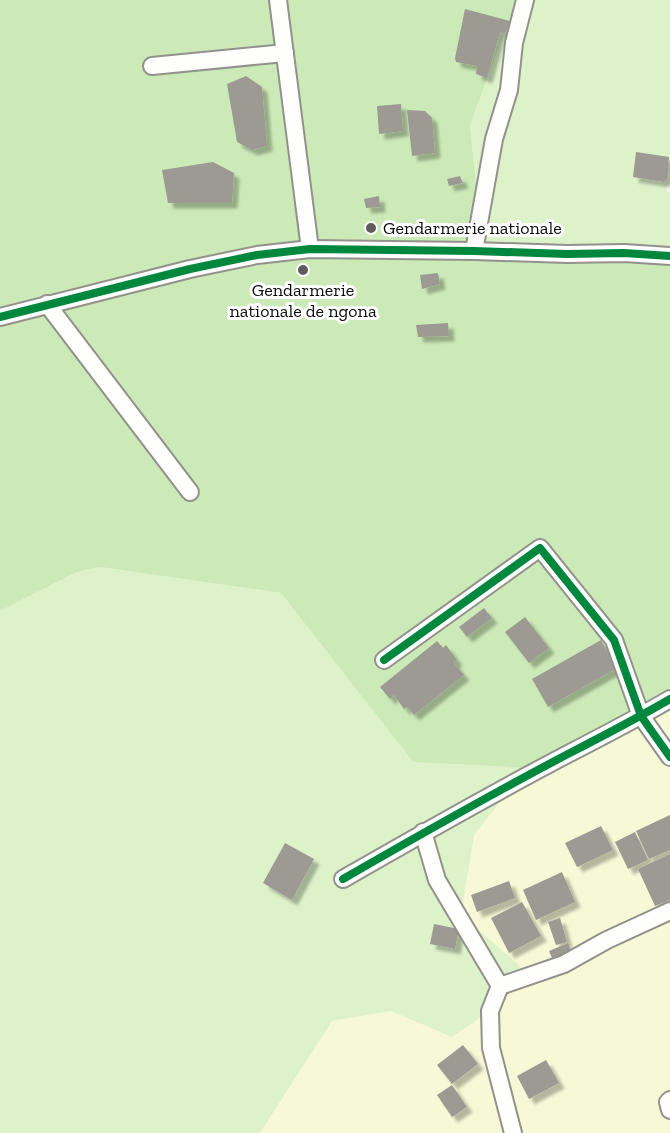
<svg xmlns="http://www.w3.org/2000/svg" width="670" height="1133" font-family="'Zilla Slab',serif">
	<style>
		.farmland { fill: #f7f8d6 }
		.green { fill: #def2ca }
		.forest { fill: #cceab7 }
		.building { fill: #9c9a93; filter: url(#shadow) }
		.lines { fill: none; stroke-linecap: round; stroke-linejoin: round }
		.minor-casing { stroke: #92918c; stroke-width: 20 }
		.minor { stroke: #fefefc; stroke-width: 16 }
		.cycleway-casing { stroke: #fff; stroke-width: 11 }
		.cycleway { stroke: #00873e; stroke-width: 8 }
		.poi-dot { fill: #5e5d59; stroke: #fff; stroke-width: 2 }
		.labels { text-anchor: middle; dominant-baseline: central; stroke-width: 6; stroke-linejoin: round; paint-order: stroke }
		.poi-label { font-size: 18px; fill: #0a0a0a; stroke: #fff; text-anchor: start }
	</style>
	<defs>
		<filter id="shadow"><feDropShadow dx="5.5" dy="5.5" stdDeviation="1.5" flood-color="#0004"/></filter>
	</defs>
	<rect width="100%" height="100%" fill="#f9f8ed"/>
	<polygon class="farmland" points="670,688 670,1133 260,1133 331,1021 391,1011 452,1037 461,916 474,835 527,768"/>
	<g class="green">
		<polygon points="517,0 670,0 670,181 665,189 670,192 670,255 480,249 476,183 470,125"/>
		<polygon points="100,567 281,593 413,762 527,768 474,835 461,915 520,966 500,1004 452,1037 391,1011 332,1021 260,1133 0,1133 0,611 77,572"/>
	</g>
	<polygon class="forest" points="0,0 517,0 470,125 476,183 480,248 670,255 670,688 527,768 413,762 281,593 100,567 77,572 0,611"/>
	<g class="building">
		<polygon points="465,9 510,21 505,34 500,32 487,78 476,74 477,66 456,62 455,58"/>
		<polygon points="246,76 262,87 267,146 252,150 237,142 227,84"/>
		<polygon points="401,104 403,131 379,134 377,106"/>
		<polygon points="407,110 425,111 432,118 435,153 412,156"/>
		<polygon points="636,152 669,157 668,178 664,182 633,177"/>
		<polygon points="213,162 234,173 232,203 168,203 162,170"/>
		<polygon points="460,176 463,183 449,186 447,179"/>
		<polygon points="379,196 380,207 366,208 364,199"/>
		<polygon points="438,273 440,284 422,289 420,275"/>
		<polygon points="448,323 449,336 418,337 416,325"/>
		<polygon points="484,608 492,618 467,637 459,627"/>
		<polygon points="525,617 549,648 529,663 505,632"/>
		<polygon points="601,640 617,668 548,707 532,679"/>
		<polygon points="437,641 443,648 446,645 457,660 454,663 464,675 414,715 407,707 404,709 394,695 390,699 380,687"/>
		<polygon points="670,815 670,850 649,859 636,831"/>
		<polygon points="601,826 613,850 577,867 565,843"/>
		<polygon points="635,832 648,860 628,869 615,842"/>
		<polygon points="285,843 314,859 292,900 263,883"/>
		<polygon points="670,854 670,900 655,906 638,869"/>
		<polygon points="562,872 575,902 536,920 523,890"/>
		<polygon points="509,881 515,898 477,912 471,895"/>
		<polygon points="522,902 541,936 509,953 491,918"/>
		<polygon points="560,918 567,942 556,945 548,922"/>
		<polygon points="434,924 459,929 455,949 430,944"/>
		<polygon points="568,943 573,955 554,963 549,951"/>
		<polygon points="463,1045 478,1064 452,1084 437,1065"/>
		<polygon points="546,1060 559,1083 529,1099 517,1076"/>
		<polygon points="452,1085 467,1107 452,1117 437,1095"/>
	</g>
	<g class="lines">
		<g class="minor-casing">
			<g id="minor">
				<polyline points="278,0 310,249"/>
				<polyline points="152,66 285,53"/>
				<polyline points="474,251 494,139 509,90 514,43 525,0"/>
				<polyline points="47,304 190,492"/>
				<polyline points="0,317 190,269 257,255 310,249 474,251 567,254 624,253 670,256"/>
				<polyline points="384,660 540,548 614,640 641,716 670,757"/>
				<polyline points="423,832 437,880 500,986"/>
				<path d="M343 879C416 837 490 795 566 755 601 737 636 719 670 699"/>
				<polyline points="670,1100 668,1102 670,1110"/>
				<polyline points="513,1133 491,1048 490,1011 500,986 564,964 607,940 670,911"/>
			</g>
		</g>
		<use href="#minor" class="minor"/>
		<g class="cycleway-casing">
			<g id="cycleway">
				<polyline points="0,317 190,269 257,255 310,249 474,251 567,254 624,253 670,256"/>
				<polyline points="384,660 540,548 614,640 641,716 670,757"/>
				<path d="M343 879C416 837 490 795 566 755 601 737 636 719 670 699"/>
			</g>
		</g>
		<use href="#cycleway" class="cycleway"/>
	</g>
	<g class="poi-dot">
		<circle cx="371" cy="228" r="6"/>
		<circle cx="303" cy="270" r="6"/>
	</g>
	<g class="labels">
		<g class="poi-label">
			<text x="383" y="228">Gendarmerie nationale</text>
			<text x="303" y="290" text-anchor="middle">Gendarmerie<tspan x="303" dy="21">nationale de ngona</tspan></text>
		</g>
	</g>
</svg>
